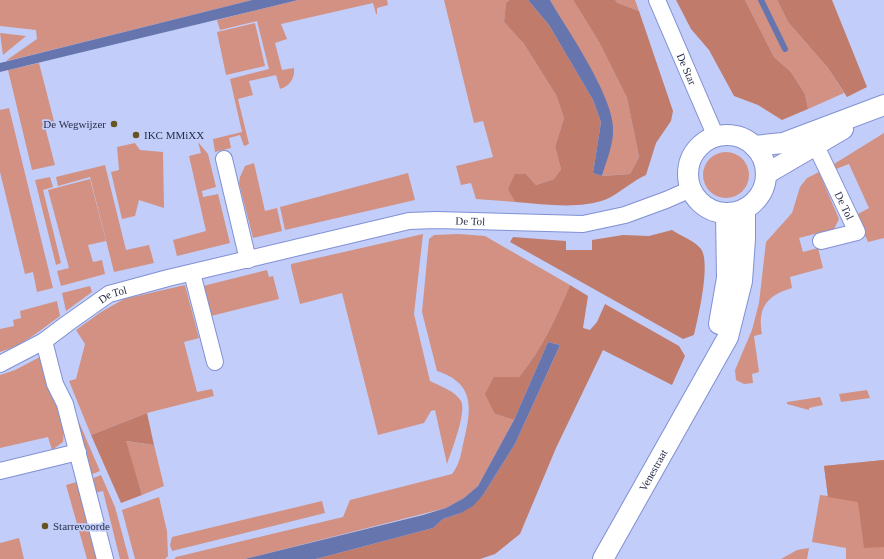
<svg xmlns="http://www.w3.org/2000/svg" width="884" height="559" font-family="Georgia,serif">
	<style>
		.green { fill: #d29182 }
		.forest { fill: #c07b6b }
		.water { fill: #6775ae }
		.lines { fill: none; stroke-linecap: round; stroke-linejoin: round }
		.stream { stroke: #6775ae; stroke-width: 6 }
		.minor-casing { stroke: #8090d3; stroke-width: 18 }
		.tertiary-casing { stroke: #8090d3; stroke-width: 22 }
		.minor { stroke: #fff; stroke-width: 16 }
		.tertiary { stroke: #fff; stroke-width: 20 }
		.poi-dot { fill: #635421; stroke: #c2cef9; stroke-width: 1.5 }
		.labels { text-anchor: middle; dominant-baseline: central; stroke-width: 3.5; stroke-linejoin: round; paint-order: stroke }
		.street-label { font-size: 11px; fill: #282e4a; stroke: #c2cef9 }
		.poi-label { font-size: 11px; fill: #282e4a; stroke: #c2cef9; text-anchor: start }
	</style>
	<rect width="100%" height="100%" fill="#c2cef9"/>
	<g class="green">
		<polygon points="0,0 252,0 7,61 7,60 37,39 36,30 0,26"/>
		<path d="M298 0H387L388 5 377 8V14H376L373 3 281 24 287 39 275 43 282 70 294 68C295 78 290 86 280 89L276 75 249 81 253 95 238 99 249 144 244 146 240 135 229 138 231 148 215 152 213 139 242 132 230 79 269 69 257 21 220 30 217 20Z"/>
		<polygon points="444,0 509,0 506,3 504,22 524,44 556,95 564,118 555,147 561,169 554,179 536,185 526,174 509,189 515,202 476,199 471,183 461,185 456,166 493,157 483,121 474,123"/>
		<polygon points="550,0 573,0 599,42 627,98 639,157 630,174 602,176 613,134 598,82"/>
		<polygon points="615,0 635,0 639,11 618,3"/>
		<polygon points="745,0 777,0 788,22 828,68 844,93 808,109 805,94 791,72 774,57"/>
		<polygon points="255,23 265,66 226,75 217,32"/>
		<polygon points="0,33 26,36 3,55"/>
		<polygon points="39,63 55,125 45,127 55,165 32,170 8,70"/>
		<polygon points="9,108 53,288 37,292 33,272 25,274 0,172 0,110"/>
		<polygon points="884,133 884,238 868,242 856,215 869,208 849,164 836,169 834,164"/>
		<polygon points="198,142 208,154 216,187 202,191 203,197 218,194 230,243 177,256 173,240 206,231 189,156 201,153"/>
		<polygon points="135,143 140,150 163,152 164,208 139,200 135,216 122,219 111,172 119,170 117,147"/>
		<circle cx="726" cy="175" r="23"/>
		<polygon points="254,163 265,211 277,208 282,231 253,238 239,183 240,177 245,166"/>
		<polygon points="105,165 126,250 149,245 154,263 114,272 90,177 58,186 56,177"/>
		<path d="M819 172 839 219 834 229 799 238 803 252 818 248 823 268 790 277 792 288C767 295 757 308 762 334L754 336 759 372 752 374 753 383 744 384 736 380 735 370 752 330 759 303 766 242 792 213 800 187 807 178Z"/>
		<polygon points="408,173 415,200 285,230 280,207"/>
		<polygon points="50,177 53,187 43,190 61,263 56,265 35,180"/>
		<polygon points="90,179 106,241 88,245 93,262 102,260 105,274 61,286 57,271 69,268 48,190"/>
		<path d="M423 234 414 314 430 381C440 386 455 391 461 401 467 412 451 452 447 464L435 410 431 411 424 423 378 435 342 293 300 304 291 267V264Z"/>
		<path d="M459 234 485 236 570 285C556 318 542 349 519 377H494L495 414 514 420 478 486 464 498 446 508 245 559H174L176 557 343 517 350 500 452 474C460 464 461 453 464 440 472 407 474 383 437 371L422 312 429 239 434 235Z"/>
		<polygon points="267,270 269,277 273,276 279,299 211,316 203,286"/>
		<polygon points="185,285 199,338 184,342 197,392 212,389 214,396 147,413 91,435 69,381 76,379 85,344 76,330 101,312 124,299"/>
		<polygon points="90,286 92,292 66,311 62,293"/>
		<path d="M57 301 60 316C42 329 22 346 0 352V329L14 326 13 320 21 318 20 311Z"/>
		<polygon points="40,357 64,429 63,442 52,450 48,437 0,448 0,375 15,370"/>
		<polygon points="867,390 870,398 841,402 839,394"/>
		<polygon points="820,397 823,405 809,408 809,410 787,404 787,402"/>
		<polygon points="72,406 100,471 90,475"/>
		<polygon points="125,441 154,445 164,486 142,495"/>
		<polygon points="884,460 884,559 846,559 846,548 812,542 820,495 828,496 824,466"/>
		<polygon points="101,475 115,507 129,559 120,559 103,491 95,493 91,479"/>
		<polygon points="80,481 99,559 87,559 66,485"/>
		<polygon points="159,497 167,531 168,556 165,559 135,559 122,510"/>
		<polygon points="322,501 325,513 172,551 170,545 172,537"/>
		<polygon points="19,538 24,559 0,559 0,543"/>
		<polygon points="809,548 807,559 781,559 797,550"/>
	</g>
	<g class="forest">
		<path d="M509 0H528L549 25 593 100 601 122 593 173 602 176 630 174 639 157 627 98 599 42 573 0H615L618 3 639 11 673 111 671 121 656 143 646 175C632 181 620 193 607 199 578 210 545 204 515 202L508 189 515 174H526L536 185 554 179 561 169 555 147 564 118 556 95 524 44 504 22 506 3Z"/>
		<polygon points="676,0 745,0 774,57 791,72 805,94 808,109 782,120 758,105 734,96 709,50 691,29"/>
		<polygon points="777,0 832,0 867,87 847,97 828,68 788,22"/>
		<path d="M672 230C681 236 695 241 701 249 711 263 698 318 694 335L683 339 510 242 513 237 566 241V250H592V240L623 235 649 236Z"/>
		<path d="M570 285 588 296 583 328 590 330 597 322 605 304 679 346 685 356 672 385 603 350 556 448 520 534 495 554 480 559H316L433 528 443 519 461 513 483 495 515 444 560 345 548 342 514 420 495 414 485 394 494 377H519C542 349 556 318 570 285Z"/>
		<polygon points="147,413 154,445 126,441 142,495 121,503 91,435"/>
		<polygon points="884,460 884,547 864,548 858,502 828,497 824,466"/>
	</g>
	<g class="water">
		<polygon points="252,0 298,0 0,72 0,63"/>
		<path d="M528 0H550C567 30 617 100 613 134 612 148 606 162 602 176L593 173 601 122 593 100 549 25Z"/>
		<polygon points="548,342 560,345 515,444 483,495 473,506 461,513 443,519 433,528 316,559 245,559 423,515 446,508 464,498 478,486 514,420"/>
	</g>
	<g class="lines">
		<polyline class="stream" points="761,0 785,49"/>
		<g class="minor-casing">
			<g id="minor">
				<path id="s1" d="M657 0 716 137"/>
				<path id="s2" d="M816 146 857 232 821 241"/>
				<polyline points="224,159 248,260"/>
				<polyline points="192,273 215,362"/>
				<polyline points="44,341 55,384 65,404 105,559"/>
				<path id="s3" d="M0 364 44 341 68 323 109 294 168 278 409 221 436 220 583 224 625 215 666 200 691 189"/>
				<polyline points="0,471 78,452"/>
			</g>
		</g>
		<g class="tertiary-casing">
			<g id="tertiary">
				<circle cx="727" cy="174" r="39"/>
				<polyline points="754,146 783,143 884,105"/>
				<polyline points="766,174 843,129"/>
				<polyline points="719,324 727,278 726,213"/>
				<path id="s4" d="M603 559 728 337 742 281 745 239V209"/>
			</g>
		</g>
		<use href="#minor" class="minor"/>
		<use href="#tertiary" class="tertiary"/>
	</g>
	<g class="poi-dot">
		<circle cx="114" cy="124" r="4"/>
		<circle cx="136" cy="135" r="4"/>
		<circle cx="45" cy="526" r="4"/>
	</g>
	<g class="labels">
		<g class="street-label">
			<text stroke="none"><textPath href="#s1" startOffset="75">De Star</textPath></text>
			<text stroke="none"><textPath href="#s2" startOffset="66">De Tol</textPath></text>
			<text stroke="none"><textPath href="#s3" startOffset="500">De Tol</textPath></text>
			<text stroke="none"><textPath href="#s3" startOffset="133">De Tol</textPath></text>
			<text stroke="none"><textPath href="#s4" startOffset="102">Venestraat</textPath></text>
		</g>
		<g class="poi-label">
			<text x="106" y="124" text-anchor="end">De Wegwijzer</text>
			<text x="144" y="135">IKC MMiXX</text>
			<text x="53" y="526">Starrevoorde</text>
		</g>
	</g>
</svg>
